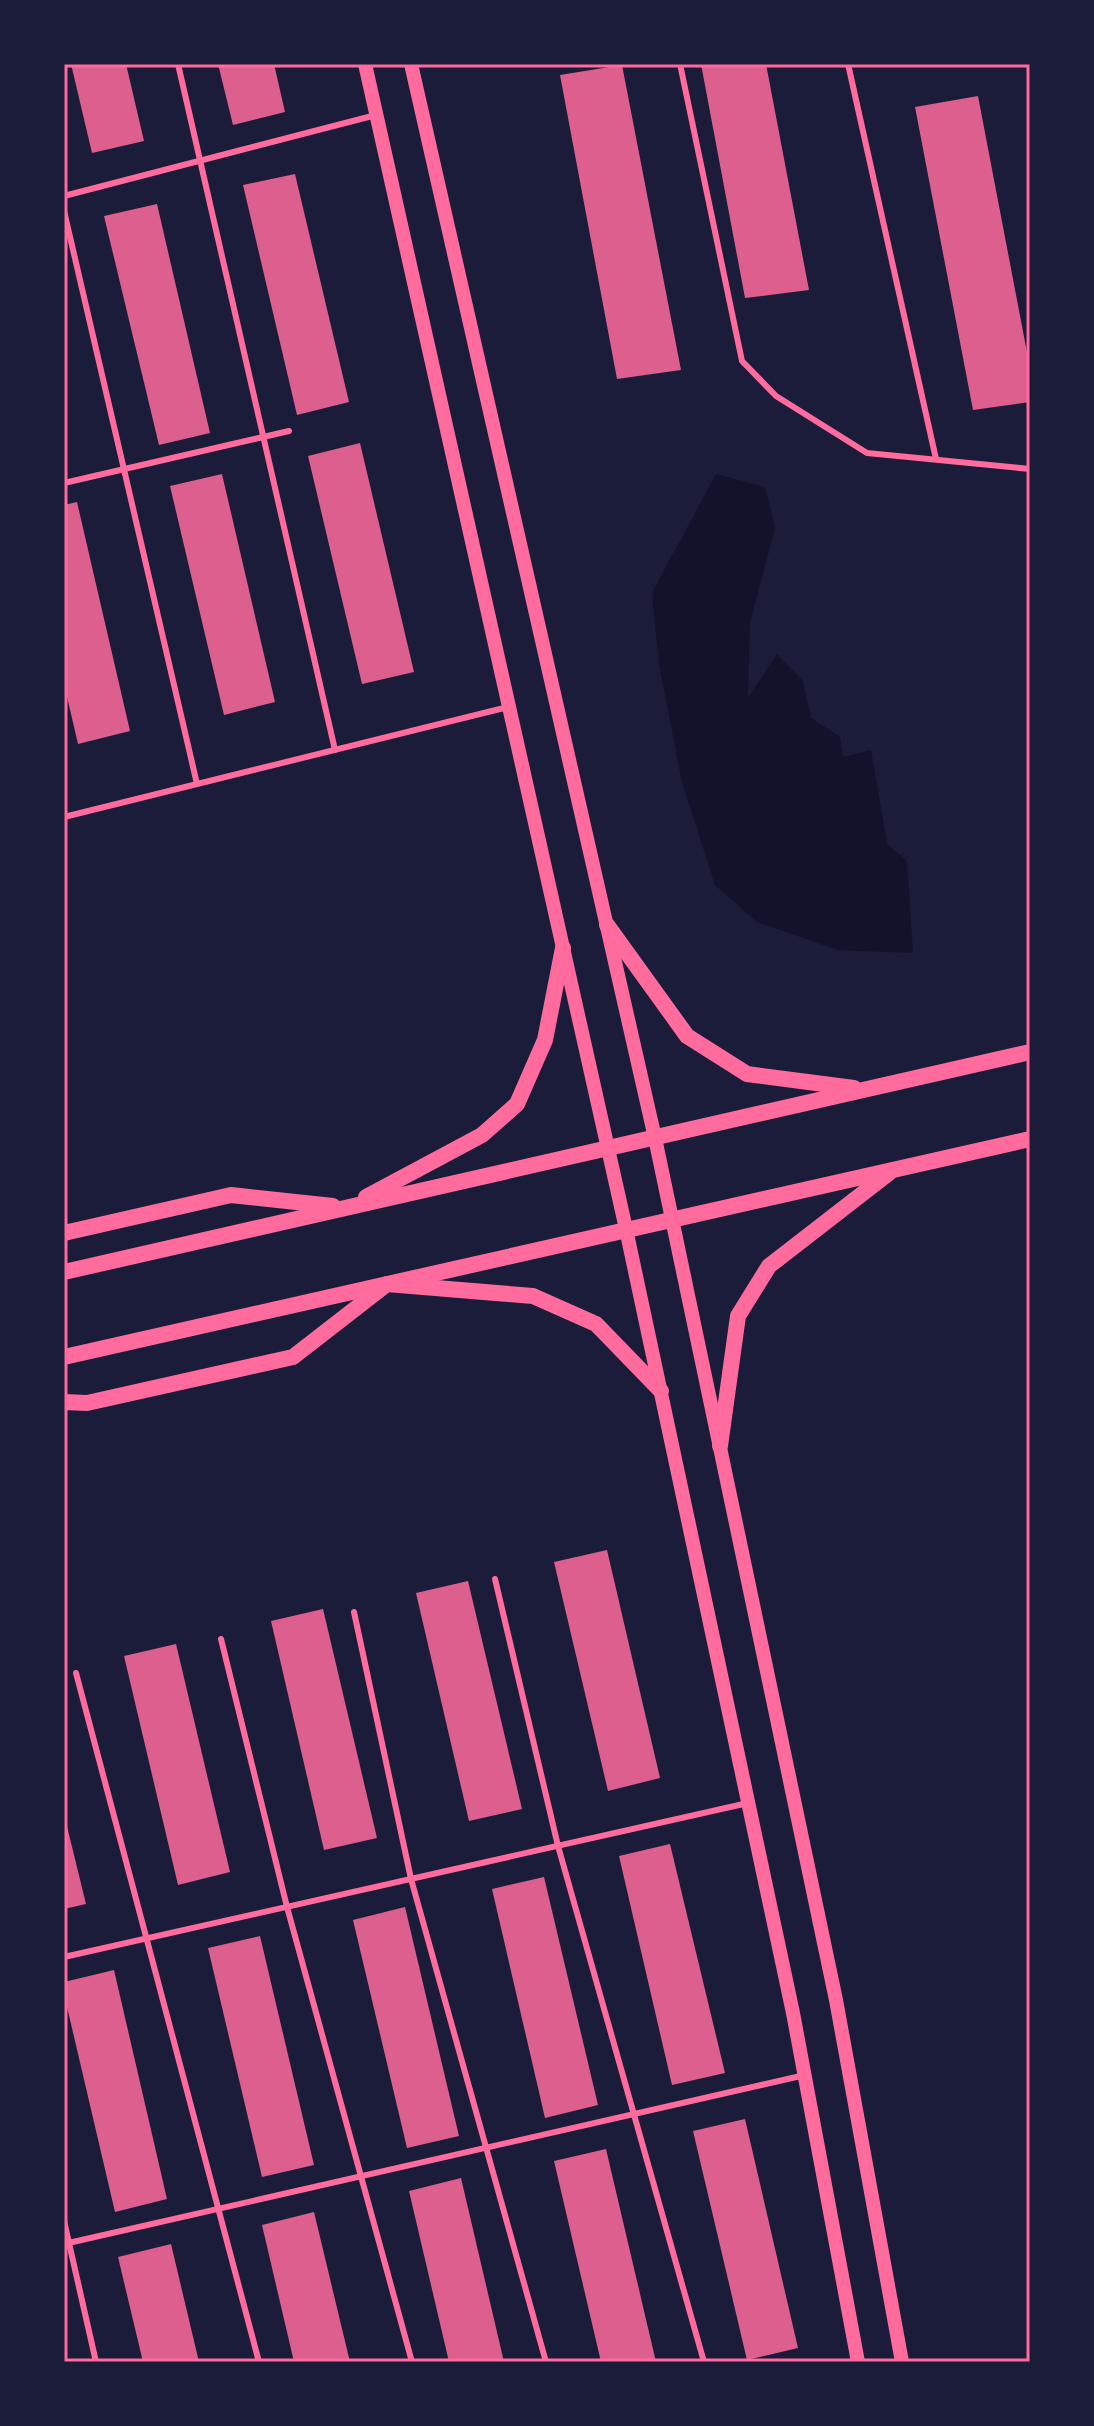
<svg xmlns="http://www.w3.org/2000/svg" width="1094" height="2426" font-family="'Fira Sans Condensed',sans-serif">
	<style>
		.water { fill: #12122b }
		.building { fill: #dd5f8e }
		.lines { fill: none; stroke-linecap: round; stroke-linejoin: round }
		.service { stroke: #ff6b9d; stroke-width: 6 }
		.tertiary { stroke: #ff6b9d; stroke-width: 14 }
		.secondary { stroke: #ff6b9d; stroke-width: 16 }
		.neatline { fill: none; stroke: #ff6b9d; stroke-width: 3 }
	</style>
	<rect width="100%" height="100%" fill="#1b1b3a"/>
	<polygon class="water" points="716,474 765,487 775,528 750,623 748,698 777,654 802,679 811,718 840,737 843,757 871,750 887,844 907,861 913,953 838,950 757,922 715,885 682,782 659,664 652,593"/>
	<g class="building">
		<polygon points="71,64 126,64 144,141 92,153"/>
		<polygon points="218,64 274,64 285,112 233,125"/>
		<polygon points="701,64 766,64 809,290 745,298"/>
		<polygon points="622,65 681,370 617,379 560,75"/>
		<polygon points="978,96 1030,368 1030,402 973,410 915,107"/>
		<polygon points="295,174 349,402 297,415 243,185"/>
		<polygon points="157,204 210,433 159,445 104,216"/>
		<polygon points="360,443 414,672 362,684 308,456"/>
		<polygon points="222,474 275,702 224,715 170,486"/>
		<polygon points="77,502 130,731 78,744 64,684 64,505"/>
		<polygon points="607,1550 660,1778 608,1791 554,1562"/>
		<polygon points="468,1581 522,1809 469,1821 416,1593"/>
		<polygon points="323,1609 377,1838 324,1850 271,1621"/>
		<polygon points="176,1644 230,1872 178,1885 124,1656"/>
		<polygon points="64,1814 86,1904 64,1909"/>
		<polygon points="670,1844 725,2073 672,2085 619,1856"/>
		<polygon points="544,1877 598,2105 545,2118 492,1889"/>
		<polygon points="405,1907 459,2136 407,2148 353,1920"/>
		<polygon points="260,1936 314,2165 262,2177 208,1948"/>
		<polygon points="114,1970 167,2199 115,2212 64,1994 64,1982"/>
		<polygon points="745,2119 798,2348 747,2360 693,2131"/>
		<polygon points="606,2149 656,2362 601,2362 554,2161"/>
		<polygon points="461,2178 504,2362 449,2362 409,2191"/>
		<polygon points="314,2212 350,2362 294,2362 262,2225"/>
		<polygon points="171,2244 199,2362 143,2362 118,2257"/>
	</g>
	<g class="lines">
		<g class="service">
			<polyline points="178,64 335,750"/>
			<polyline points="680,64 742,361 776,396 867,453 1030,469"/>
			<polyline points="848,64 936,459"/>
			<polyline points="64,196 376,115"/>
			<polyline points="64,211 197,784"/>
			<polyline points="64,483 289,431"/>
			<polyline points="64,817 508,707"/>
			<polyline points="495,1579 558,1846 704,2362"/>
			<polyline points="354,1612 411,1879 546,2362"/>
			<polyline points="221,1639 287,1907 412,2362"/>
			<polyline points="76,1673 259,2362"/>
			<polyline points="64,1957 748,1803"/>
			<polyline points="64,2221 96,2362"/>
			<polyline points="64,2244 805,2075"/>
		</g>
		<g class="tertiary">
			<polyline points="365,64 626,1229 793,2013 858,2362"/>
			<polyline points="411,64 655,1138 836,2000 902,2362"/>
		</g>
		<g class="secondary">
			<polyline points="607,925 687,1036 747,1074 854,1088"/>
			<polyline points="366,1197 482,1135 517,1104 545,1040 563,948"/>
			<polyline points="64,1233 231,1195 333,1206"/>
			<polyline points="64,1272 1030,1052"/>
			<polyline points="64,1357 1030,1139"/>
			<polyline points="64,1402 87,1403 293,1357 387,1284 533,1296 596,1324 661,1391"/>
			<polyline points="720,1446 738,1316 769,1266 889,1173"/>
		</g>
	</g>
	<rect width="1094" height="2426" fill="none" stroke="#1b1b3a" stroke-width="132"/>
	<rect x="66" y="66" width="962" height="2294" class="neatline"/>
</svg>
